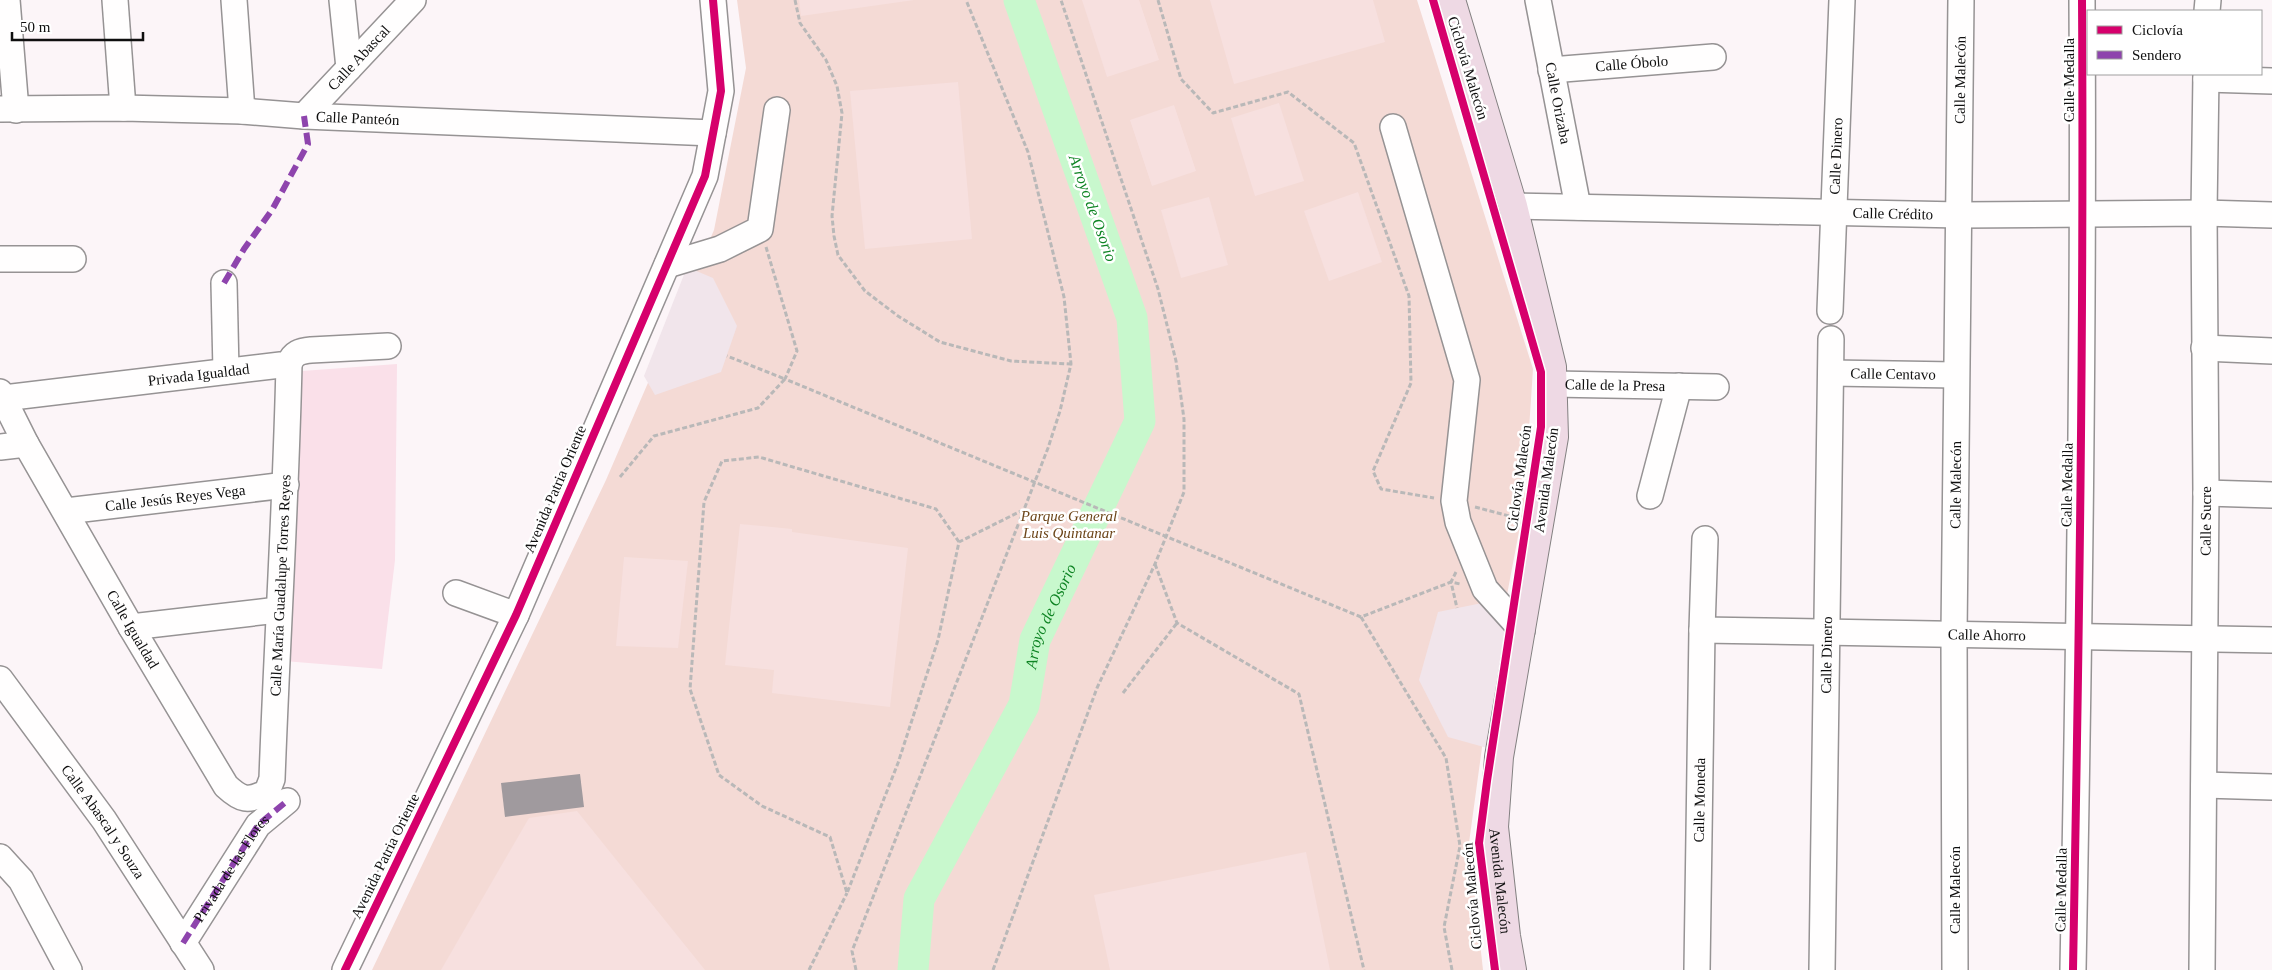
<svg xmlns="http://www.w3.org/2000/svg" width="2272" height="970" font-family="'Times New Roman',serif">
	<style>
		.farmland { fill: #fae0e9 }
		.green { fill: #f4dad5 }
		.pitch { fill: #f7e0df }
		.plaza { fill: #f1e5eb }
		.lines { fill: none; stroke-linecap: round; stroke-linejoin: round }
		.river { stroke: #c8f8cd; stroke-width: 31 }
		.building { fill: #a09a9e }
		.minor-casing { stroke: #969394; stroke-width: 28 }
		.major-casing { stroke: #838081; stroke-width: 30 }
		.path { stroke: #b9b8b8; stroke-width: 3; stroke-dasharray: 5 2.5; stroke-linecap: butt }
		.minor { stroke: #fffefe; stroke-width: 25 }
		.major { stroke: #eed9e4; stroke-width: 28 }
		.quiet { stroke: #8e44ad; stroke-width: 6; stroke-dasharray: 12 6; stroke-linecap: butt }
		.cycleway-casing { stroke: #fff; stroke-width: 11 }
		.cycleway { stroke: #d6006c; stroke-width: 8 }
		.labels { text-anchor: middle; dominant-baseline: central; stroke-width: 5; stroke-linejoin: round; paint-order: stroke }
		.street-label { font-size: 15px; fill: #0f0f0f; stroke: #fff }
		.park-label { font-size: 15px; font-style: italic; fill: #6d461a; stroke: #fff }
		.water-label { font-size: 16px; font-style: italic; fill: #0f8424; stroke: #fff }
	</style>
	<rect width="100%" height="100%" fill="#fcf5f8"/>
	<polygon class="farmland" points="397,364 395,560 382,669 284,661 302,371"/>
	<polygon class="green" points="737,0 1417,0 1533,369 1524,505 1492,674 1469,843 1483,970 372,970 606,480 714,230 746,68"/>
	<g class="pitch">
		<polygon points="799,0 914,0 801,16"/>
		<polygon points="1082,0 1139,0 1159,60 1107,77"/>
		<polygon points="1210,0 1373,0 1385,42 1234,84"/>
		<polygon points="958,82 972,239 865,249 850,91"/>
		<polygon points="1279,103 1304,181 1255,196 1231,118"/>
		<polygon points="1174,105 1196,171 1152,186 1130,120"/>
		<polygon points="1358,192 1382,262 1329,281 1304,211"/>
		<polygon points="1209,197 1228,265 1181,278 1161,210"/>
		<polygon points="740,524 792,529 792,532 908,548 890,707 772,693 774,670 725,665"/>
		<polygon points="624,557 688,561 678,648 616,646"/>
		<polygon points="577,811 705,970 441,970 529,818"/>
		<polygon points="1306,852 1330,970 1110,970 1094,895"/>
	</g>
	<g class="plaza">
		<polygon points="687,267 713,278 737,326 721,372 655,395 644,376"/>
		<polygon points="1487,602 1511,639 1491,749 1448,737 1419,680 1438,612"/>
	</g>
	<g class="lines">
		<path class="river" id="s1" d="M913 970 919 899 1024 705 1035 640 1140 421 1132 318 1019 0"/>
	</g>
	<polygon class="building" points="580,774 584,807 505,817 501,783"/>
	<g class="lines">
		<g class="minor-casing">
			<g id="minor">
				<polyline points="7,0 16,110"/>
				<polyline points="115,0 123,108"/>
				<polyline points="234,0 242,111"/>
				<polyline points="342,0 349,68"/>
				<path id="s2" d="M1538 0 1578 207"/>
				<polyline points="2207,11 2208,0"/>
				<path id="s3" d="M1551 70 1713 57"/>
				<polyline points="2206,79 2272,81"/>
				<path id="s4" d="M0 109 123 108 242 111 304 116 713 133"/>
				<path id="s5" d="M304 116 413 0"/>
				<polyline points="1393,127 1467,380 1454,501 1458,522 1485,589 1522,630"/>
				<path id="s6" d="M1513 206 1960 215 2204 213 2272 215"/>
				<polyline points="0,259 73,259"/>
				<polyline points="667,265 720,249 760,229 777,110"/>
				<polyline points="224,283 226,371"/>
				<path id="s7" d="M1830 311 1842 0"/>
				<polyline points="2204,348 2272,351"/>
				<path id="s8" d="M1831 373 1956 375"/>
				<path id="s9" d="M1553 384 1716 387"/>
				<path id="s10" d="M0 392 26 444 131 627 226 786C241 800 248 802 267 792L272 779C277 640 286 502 289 364"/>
				<path id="s11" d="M4 398 289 364C293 353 300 351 311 350L388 346"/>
				<polyline points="0,447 26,444"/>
				<polyline points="2206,493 2272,495"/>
				<polyline points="1650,496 1679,386"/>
				<path id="s12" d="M66 511 286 485"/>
				<polyline points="456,593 516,615"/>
				<polyline points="131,627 278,610"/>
				<path id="s13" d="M1702 630 2272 640"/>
				<path id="s14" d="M0 679 104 820 201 970"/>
				<polyline points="2204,785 2272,787"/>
				<polyline points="0,857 21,880 69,970"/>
				<path id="s15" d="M183 943 258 825 287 801"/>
				<polyline points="345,970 516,615 705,176 721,91 713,0"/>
				<path id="s16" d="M1697 970 1702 630 1705 539"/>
				<path id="s17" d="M1822 970 1831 339"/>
				<path id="s18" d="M1955 970 1954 634 1961 0"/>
				<path d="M2073 970C2079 647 2084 323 2082 0"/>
				<path id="s19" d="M2202 970 2206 493 2204 213 2206 74"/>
			</g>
		</g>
		<g class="major-casing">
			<g id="major">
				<path id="s20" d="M1451 0 1513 206 1552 367 1554 437 1499 757 1494 827 1506 936 1512 970"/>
			</g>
		</g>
		<g class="path">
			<polyline points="795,0 800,23 826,60 837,86 842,113 832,216 834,236 838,255 865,291 898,316 940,342 1011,361 1071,364"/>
			<polyline points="1158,0 1181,79 1213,113 1288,92 1354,143 1409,296 1411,383 1373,471 1381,489 1434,498"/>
			<polyline points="766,247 797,351 785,379 1361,617 1451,582 1460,584"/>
			<polyline points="620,477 654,436 758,408 785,379 727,356"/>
			<polyline points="1475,507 1513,517"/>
			<polyline points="959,542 936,509 759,457 722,461 704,502 690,689 719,775 762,806 830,837 847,893 898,763 938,640 959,542 1023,510"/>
			<polyline points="1155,564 1177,623 1299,694 1364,970"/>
			<polyline points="1456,572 1451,582 1457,608"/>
			<polyline points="1361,617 1446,758 1460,846 1444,927 1452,970"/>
			<polyline points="1123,693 1177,623"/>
			<polyline points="809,970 847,893"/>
			<polyline points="856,970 852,951 1048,448 1060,411 1071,364 1064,297 1028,152 966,0"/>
			<polyline points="993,970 1097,688 1155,564 1184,492 1184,419 1176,361 1158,289 1061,0"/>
		</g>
		<use href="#minor" class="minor"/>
		<use href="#major" class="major"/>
		<g class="quiet">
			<polyline points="224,283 244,249 272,210 308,144 304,116"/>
			<polyline points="183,943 258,825 287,801"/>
		</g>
		<g class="cycleway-casing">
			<g id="cycleway">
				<polyline points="1433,0 1541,372 1541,427 1487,781 1479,843 1495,970"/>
				<polyline points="345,970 516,615 705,176 721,91 713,0"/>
				<path d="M2073 970C2079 647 2084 323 2082 0"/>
			</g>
		</g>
		<use href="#cycleway" class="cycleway"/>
	</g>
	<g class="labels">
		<g class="street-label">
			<text stroke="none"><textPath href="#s5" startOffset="80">Calle Abascal</textPath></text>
			<text stroke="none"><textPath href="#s3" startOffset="81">Calle Óbolo</textPath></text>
			<text transform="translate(1468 68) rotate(73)">Ciclovía Malecón</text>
			<text stroke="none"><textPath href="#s18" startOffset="890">Calle Malecón</textPath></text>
			<text transform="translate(2069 80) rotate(-90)">Calle Medalla</text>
			<text stroke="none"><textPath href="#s2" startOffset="105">Calle Orizaba</textPath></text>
			<text stroke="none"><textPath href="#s4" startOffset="358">Calle Panteón</textPath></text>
			<text stroke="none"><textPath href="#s7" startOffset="155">Calle Dinero</textPath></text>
			<text stroke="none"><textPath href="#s6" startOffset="380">Calle Crédito</textPath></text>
			<text stroke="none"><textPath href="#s11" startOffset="196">Privada Igualdad</textPath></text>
			<text stroke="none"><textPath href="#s8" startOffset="62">Calle Centavo</textPath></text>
			<text stroke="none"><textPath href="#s9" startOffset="62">Calle de la Presa</textPath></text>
			<text transform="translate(1519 478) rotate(-82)">Ciclovía Malecón</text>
			<text transform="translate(1546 480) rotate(-82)">Avenida Malecón</text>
			<text stroke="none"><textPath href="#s18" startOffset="485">Calle Malecón</textPath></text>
			<text transform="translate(2067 485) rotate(-89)">Calle Medalla</text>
			<text transform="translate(555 489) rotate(-67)">Avenida Patria Oriente</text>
			<text stroke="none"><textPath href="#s12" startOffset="110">Calle Jesús Reyes Vega</textPath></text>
			<text stroke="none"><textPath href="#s19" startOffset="449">Calle Sucre</textPath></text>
			<text stroke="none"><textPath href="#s10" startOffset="708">Calle María Guadalupe Torres Reyes</textPath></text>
			<text stroke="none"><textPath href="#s10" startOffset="272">Calle Igualdad</textPath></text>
			<text stroke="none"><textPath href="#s13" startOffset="285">Calle Ahorro</textPath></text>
			<text stroke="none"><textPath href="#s17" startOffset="315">Calle Dinero</textPath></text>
			<text stroke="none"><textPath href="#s16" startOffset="170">Calle Moneda</textPath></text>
			<text stroke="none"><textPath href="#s14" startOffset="176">Calle Abascal y Souza</textPath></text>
			<text transform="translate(385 856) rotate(-64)">Avenida Patria Oriente</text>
			<text stroke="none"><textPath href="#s15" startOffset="89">Privada de las Flores</textPath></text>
			<text stroke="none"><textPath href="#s20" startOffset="900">Avenida Malecón</textPath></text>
			<text transform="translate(1955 890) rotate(-90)">Calle Malecón</text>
			<text transform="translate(2061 890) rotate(-89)">Calle Medalla</text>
			<text transform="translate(1472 896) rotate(-95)">Ciclovía Malecón</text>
		</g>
		<g class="park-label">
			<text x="1069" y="516">Parque General<tspan x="1069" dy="17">Luis Quintanar</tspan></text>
		</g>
		<g class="water-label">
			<text transform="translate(1093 208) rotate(70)">Arroyo de Osorio</text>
			<text stroke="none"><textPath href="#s1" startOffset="385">Arroyo de Osorio</textPath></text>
		</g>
	</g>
	<rect x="2087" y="10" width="175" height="65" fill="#ffffff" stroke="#9f9f9f"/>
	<rect x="2097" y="26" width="25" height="8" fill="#d6006c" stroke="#9f9f9f"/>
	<text x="2132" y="35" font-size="15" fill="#0f0f0f">Ciclovía</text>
	<rect x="2097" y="51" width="25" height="8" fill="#8e44ad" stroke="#9f9f9f"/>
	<text x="2132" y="60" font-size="15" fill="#0f0f0f">Sendero</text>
	<path d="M12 32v8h131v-8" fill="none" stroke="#0f0f0f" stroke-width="2.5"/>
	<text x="20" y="32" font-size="15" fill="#0f0f0f" stroke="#ffffff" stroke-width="4" paint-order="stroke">50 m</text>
</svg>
